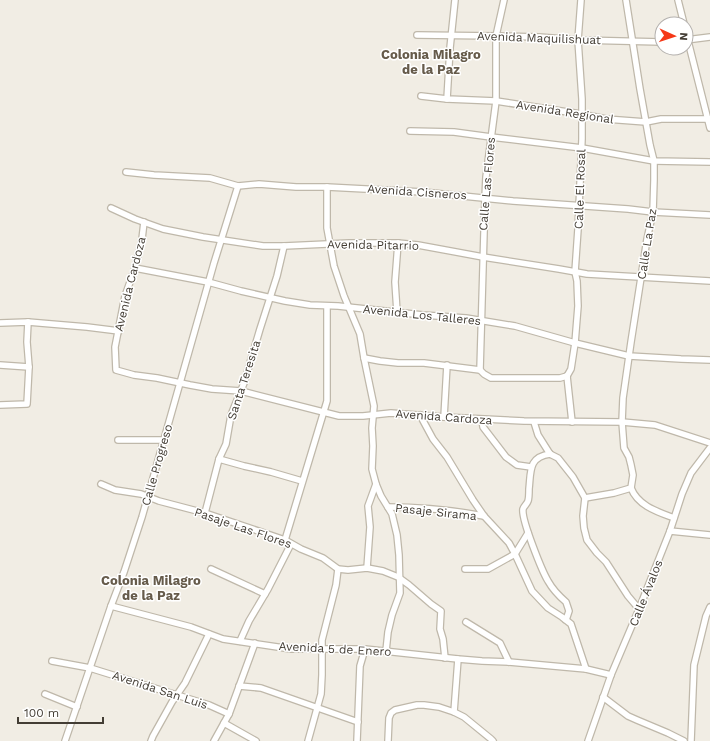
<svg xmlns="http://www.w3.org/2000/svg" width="710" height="741" font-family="'Work Sans',sans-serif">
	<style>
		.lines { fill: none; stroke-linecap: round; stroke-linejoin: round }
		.street-casing { stroke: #bfb8aa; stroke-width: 8 }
		.street { stroke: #fff; stroke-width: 5.5 }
		.labels { text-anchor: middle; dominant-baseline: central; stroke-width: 3; stroke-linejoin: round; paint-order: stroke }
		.street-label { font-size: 12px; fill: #433d34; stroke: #fff }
		.neighbourhood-label { font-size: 13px; font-weight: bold; fill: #665b4b; stroke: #fff }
	</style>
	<rect width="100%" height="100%" fill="#f1ede4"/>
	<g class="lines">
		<g class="street-casing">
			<g id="street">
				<polyline points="678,0 684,24"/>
				<polyline points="686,33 710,128"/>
				<polyline points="417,35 496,36 539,37 578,40 662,42"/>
				<polyline points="686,40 710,37"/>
				<polyline points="421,96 447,99 496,101 581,114 606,119 646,122 661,119 710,119"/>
				<polyline points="447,99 450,48 455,0"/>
				<polyline points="410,131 454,132 491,137 582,148 654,161 710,162"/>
				<polyline points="126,172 154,175 210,178 238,186 259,184 296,187 327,187 423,192 513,201 628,209 653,212 710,215"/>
				<polyline points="327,187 327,228 334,266 344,296 360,334 364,358 374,406 372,428 373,446 372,469 376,484 368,506 370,527 367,568"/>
				<polyline points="111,208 135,219 163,229 203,237 263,246 284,246 349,243 398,243 418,245 483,257 559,269 587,274 710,281"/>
				<polyline points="144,222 142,239 135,268 125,296 115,347 116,370 134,375 157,378 190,385 212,389 241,391 339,416 363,416 391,413 444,417 524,421 622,422 655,425 710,443"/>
				<polyline points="135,268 208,282 241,291 285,301 310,305 338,306 423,315 466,318 515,326 575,343 629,356 681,359 710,360"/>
				<polyline points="397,312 395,282 398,243"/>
				<polyline points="0,323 28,322 87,327 119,331"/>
				<polyline points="364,358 380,361 398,363 424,363 480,370 484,374 491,378 560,378 567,376"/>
				<polyline points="0,365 29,367"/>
				<polyline points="480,370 485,198 486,177 496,101 496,36 504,0"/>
				<polyline points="567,376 571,369 575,343 578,306 577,281 575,272 578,229 582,139 582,99 578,40 581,0"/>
				<polyline points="567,376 572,422"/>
				<polyline points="0,405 27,404 29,367 27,342 28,322"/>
				<polyline points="420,415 433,439 447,457 473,500 484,516 509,543 515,554 532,591 548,608 562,617 571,624 586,669"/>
				<polyline points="444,417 447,365"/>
				<polyline points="482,419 483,427 506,457 517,465 531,467"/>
				<polyline points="534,422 538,435 550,454"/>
				<polyline points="118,440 164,440"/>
				<path d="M550 454C528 457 531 472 529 489 529 493 529 498 528 501 527 504 524 506 523 509 521 519 542 571 548 581 553 590 559 596 566 602L569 611 566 620"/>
				<polyline points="550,454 558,458 573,477 585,498 583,516 584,528 587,540 597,553 606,562 628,596 639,609"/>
				<polyline points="219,459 244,466 271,472 302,481"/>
				<polyline points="101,484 115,490 141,494 159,501 205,513 285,540 301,549 323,558 338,569 348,570 367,568 383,571 398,577 409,585 431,604 441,611 440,629 443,639 445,658"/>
				<polyline points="376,484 381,496 392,514 397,535 399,555 400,593 392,615 388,632 386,651"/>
				<path d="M631 488C638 506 658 512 674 518"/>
				<polyline points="585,498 614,493 631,488 633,475 631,465 629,457 624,448 622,422 623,398 631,342 647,239 653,212 654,180 654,161 650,145 640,89 626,0"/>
				<path d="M388 507C420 507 452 510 484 516"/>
				<polyline points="205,513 219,459 226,444 231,415 244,383 260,329 277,276 284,246"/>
				<polyline points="670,531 710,535"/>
				<polyline points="285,540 327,401 327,306"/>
				<polyline points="211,569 265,594"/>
				<polyline points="465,569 488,569 515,554 528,533"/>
				<polyline points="111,606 191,627 223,639 291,649 365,649 458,659 482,661 509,662 586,669 611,675"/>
				<polyline points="466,622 500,643 509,662"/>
				<polyline points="240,641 249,621 268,589 291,544"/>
				<polyline points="458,659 454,712 464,717 491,739 493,741"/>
				<polyline points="52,661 90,668 209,705 229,714"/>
				<polyline points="239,686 261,688 358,722"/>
				<polyline points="45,694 77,707"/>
				<polyline points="603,697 628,716 637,720 668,733 684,741"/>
				<polyline points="224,723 256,741"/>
				<polyline points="65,741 111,606 124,572 142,517 214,263 238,186"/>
				<polyline points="151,741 153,736 172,702 185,683 209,634"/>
				<polyline points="214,741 229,714 255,643"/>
				<polyline points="308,741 321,694 322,675 322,640 336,585 338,569"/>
				<polyline points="357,741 360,666 365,649"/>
				<polyline points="388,741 389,718 391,713 395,710 417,705 424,705 439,707 454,712"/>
				<polyline points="588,741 611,675 639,609 670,531 682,494 691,473 710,448"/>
				<polyline points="691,741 694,665 706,616 710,607"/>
			</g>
		</g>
		<use href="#street" class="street"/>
	</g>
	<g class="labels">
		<g class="street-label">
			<text transform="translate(539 38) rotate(2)">Avenida Maquilishuat</text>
			<text transform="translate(565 112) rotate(9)">Avenida Regional</text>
			<text transform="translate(487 184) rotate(-85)">Calle Las Flores</text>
			<text transform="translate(580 189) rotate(-88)">Calle El Rosal</text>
			<text transform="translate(417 192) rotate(4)">Avenida Cisneros</text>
			<text transform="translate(647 244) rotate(-81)">Calle La Paz</text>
			<text transform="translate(373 245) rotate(1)">Avenida Pitarrio</text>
			<text transform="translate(130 284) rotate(-76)">Avenida Cardoza</text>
			<text transform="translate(422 315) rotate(6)">Avenida Los Talleres</text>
			<text transform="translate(244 380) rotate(-72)">Santa Teresita</text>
			<text transform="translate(444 417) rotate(4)">Avenida Cardoza</text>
			<text transform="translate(157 465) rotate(-74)">Calle Progreso</text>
			<text transform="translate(436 512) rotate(6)">Pasaje Sirama</text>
			<text transform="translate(243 528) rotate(19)">Pasaje Las Flores</text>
			<text transform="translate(646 593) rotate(-68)">Calle Ávalos</text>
			<text transform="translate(335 649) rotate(3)">Avenida 5 de Enero</text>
			<text transform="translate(160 690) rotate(18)">Avenida San Luis</text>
		</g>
		<g class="neighbourhood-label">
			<text x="431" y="54">Colonia Milagro<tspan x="431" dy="15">de la Paz</tspan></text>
			<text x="151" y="580">Colonia Milagro<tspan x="151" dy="15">de la Paz</tspan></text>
		</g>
	</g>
	<g transform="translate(674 36) rotate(93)"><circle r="19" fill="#ffffff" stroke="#b4b1ae"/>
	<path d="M0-3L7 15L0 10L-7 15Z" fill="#f53817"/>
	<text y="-6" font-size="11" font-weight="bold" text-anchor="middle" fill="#433d34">N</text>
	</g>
	<path d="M18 717v6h85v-6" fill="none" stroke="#433d34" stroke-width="2"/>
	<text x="24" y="717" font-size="12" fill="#433d34" stroke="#ffffff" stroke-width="3" paint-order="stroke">100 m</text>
</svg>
